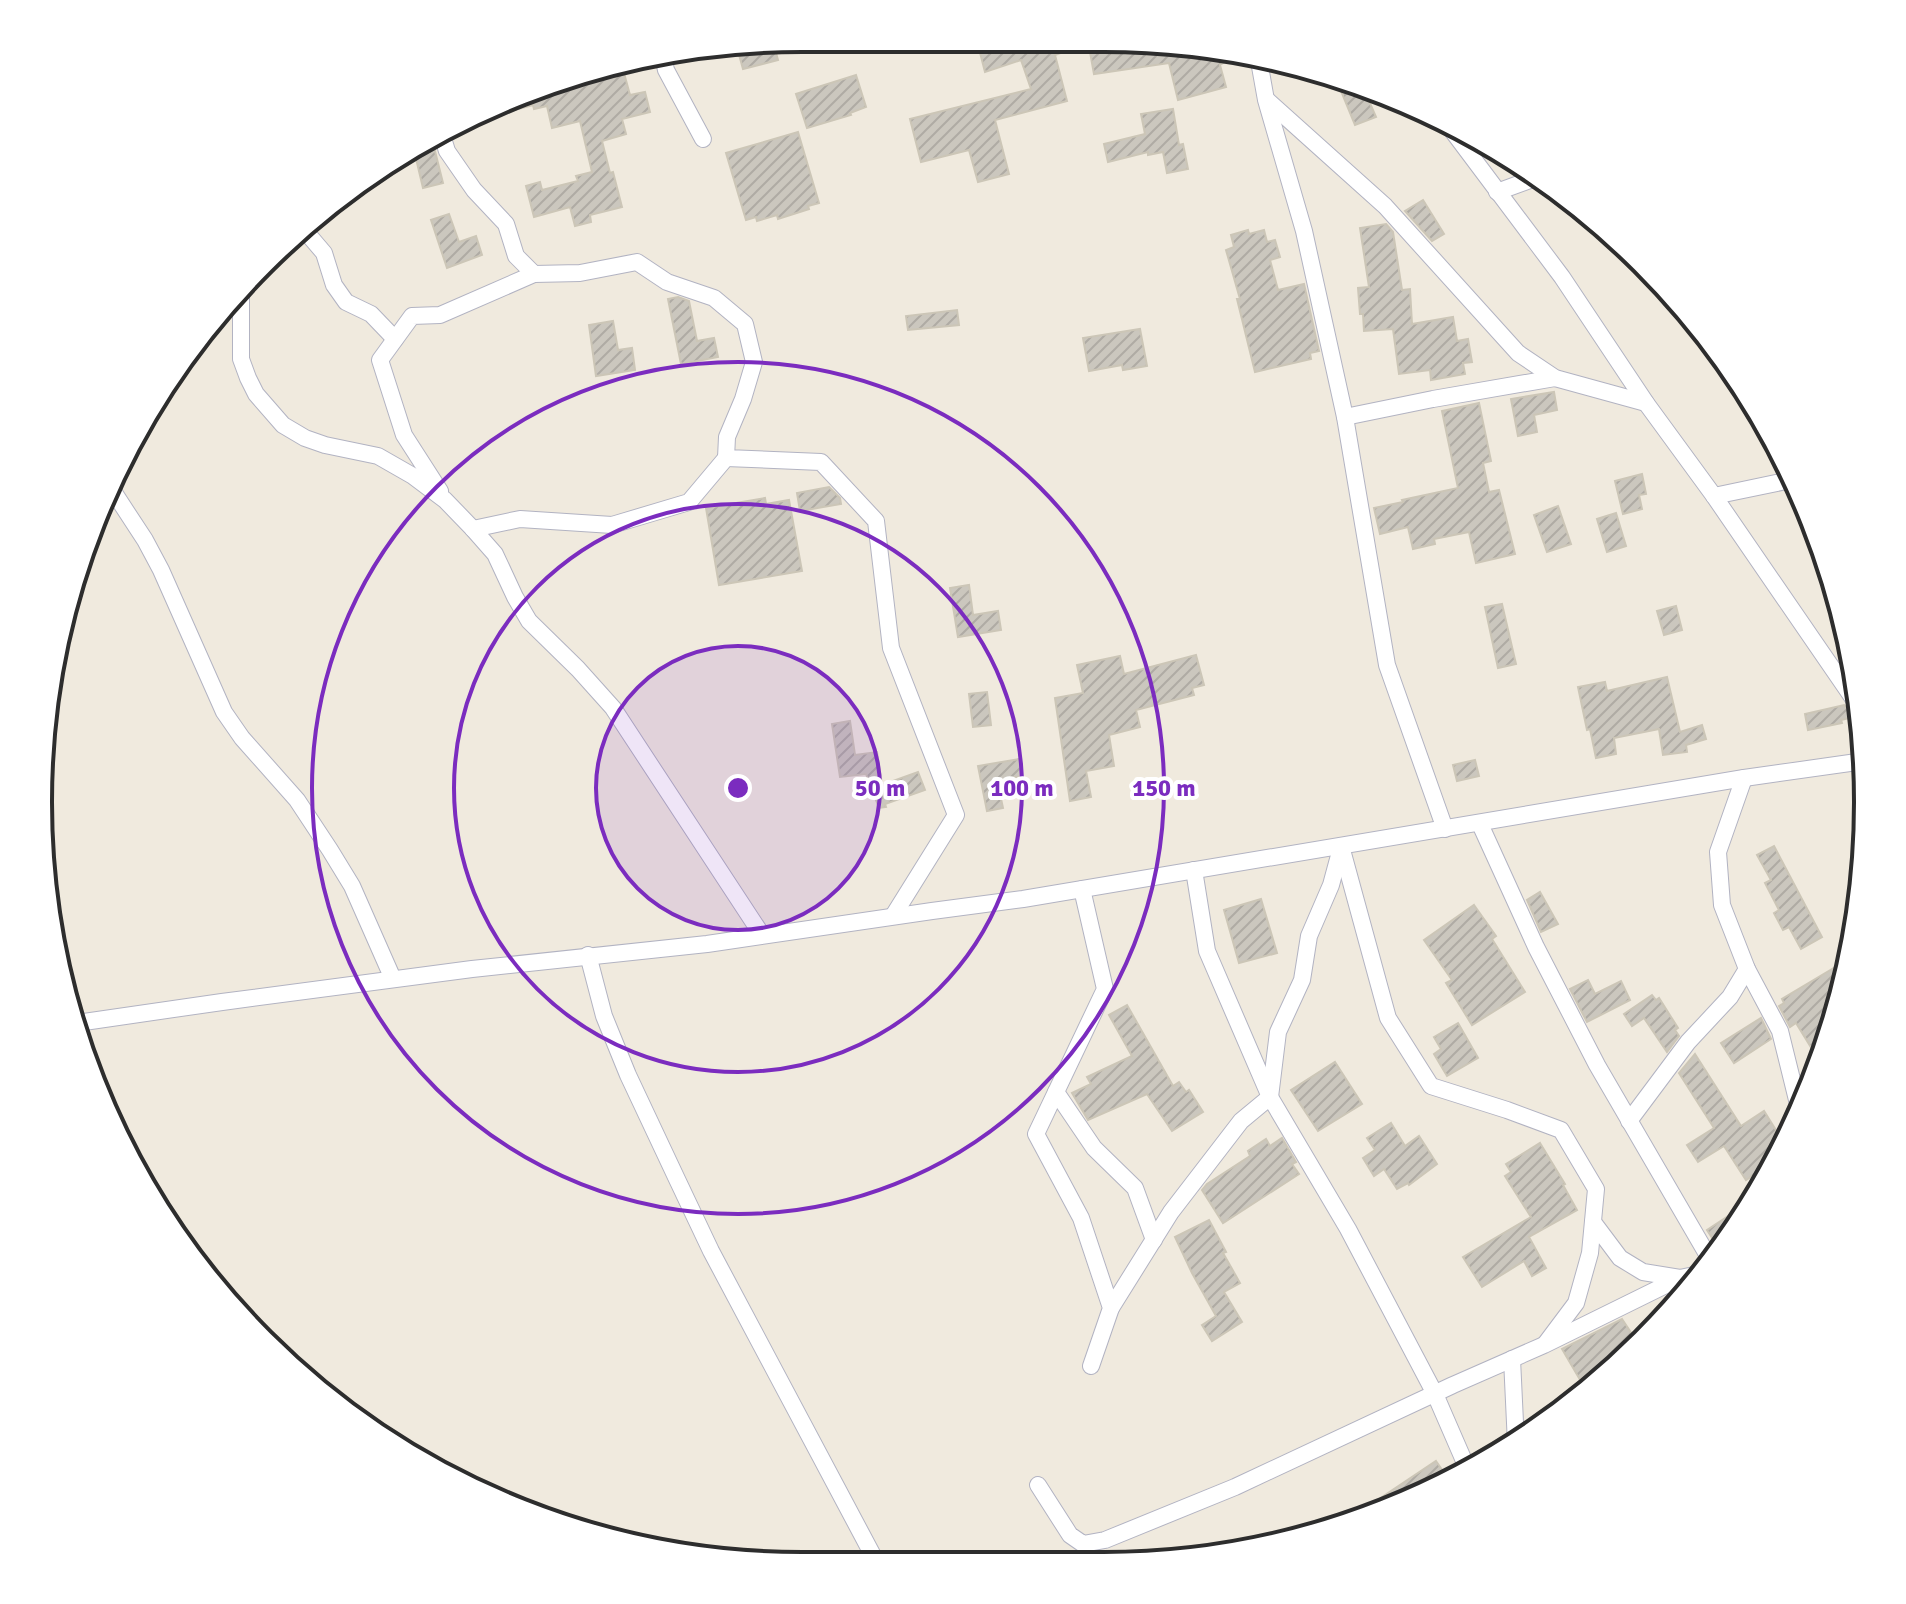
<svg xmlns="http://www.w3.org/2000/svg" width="1906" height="1604" font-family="Signika,sans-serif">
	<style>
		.building { fill: url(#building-hatch); stroke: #ccc6b7; stroke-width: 2 }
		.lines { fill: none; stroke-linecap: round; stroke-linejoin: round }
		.minor-casing { stroke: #b2b3c2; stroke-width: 18 }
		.minor { stroke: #fff; stroke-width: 16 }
		.ring { fill: none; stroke: #7b2cbf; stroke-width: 4 }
		.rim { fill: none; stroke: #2d2d2d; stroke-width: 4 }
		.centre { fill: #7b2cbf; stroke: #fff; stroke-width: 4 }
		.ring-label { font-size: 24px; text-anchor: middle; font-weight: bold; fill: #7b2cbf; stroke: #fff; stroke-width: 8; stroke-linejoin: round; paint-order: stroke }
	</style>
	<defs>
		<pattern id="building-hatch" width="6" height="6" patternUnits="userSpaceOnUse" patternTransform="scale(2)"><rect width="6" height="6" fill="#cbc7be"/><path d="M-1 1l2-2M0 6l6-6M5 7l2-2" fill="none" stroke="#afaba4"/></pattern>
	</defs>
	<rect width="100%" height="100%" fill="#f0eade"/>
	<g class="building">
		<polygon points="977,41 1085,44 1055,55 1067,101 995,120 1009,174 978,182 969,150 921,162 910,119 1031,89 1021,60 985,72"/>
		<polygon points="768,42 773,42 778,60 743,69 738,51 754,47 753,44"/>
		<polygon points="1141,43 1203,44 1225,51 1228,60 1220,65 1226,87 1178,100 1169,63 1094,74 1090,52"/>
		<polygon points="621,62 630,95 645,92 650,112 622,119 626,134 602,141 610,173 613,172 622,207 590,215 591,222 575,226 570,207 534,217 526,186 540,182 542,190 578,181 576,176 592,172 580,121 552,128 547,106 534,109 533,105 503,113 500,104 563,80 592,72 591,69 605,64"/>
		<polygon points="856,75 866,107 850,113 851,115 807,128 796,94"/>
		<polygon points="1339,86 1366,94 1376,117 1355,125"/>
		<polygon points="1173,109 1179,145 1183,144 1188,169 1167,173 1163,152 1148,155 1148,152 1108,162 1104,144 1145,134 1141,114"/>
		<polygon points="798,132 819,203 808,206 809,209 778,219 777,215 757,221 756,217 746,220 726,153"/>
		<polygon points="433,143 443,183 423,188 414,150 420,146"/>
		<polygon points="1423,200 1444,234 1432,241 1405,211"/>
		<polygon points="449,214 459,242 476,236 482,255 447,268 431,220"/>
		<polygon points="1386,224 1393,232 1402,290 1410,289 1412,324 1453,317 1457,341 1468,339 1472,362 1463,363 1465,374 1431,380 1430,370 1399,374 1393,329 1364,331 1363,314 1360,314 1358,288 1369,287 1360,228"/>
		<polygon points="1248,230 1249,234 1264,230 1267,242 1275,240 1280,257 1270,260 1278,290 1304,284 1319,351 1310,353 1311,359 1255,372 1237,299 1240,299 1226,250 1234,247 1231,235"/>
		<polygon points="678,297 689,301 697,341 714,338 718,357 681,364 668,299"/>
		<polygon points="957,310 959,325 908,330 906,316"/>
		<polygon points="613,321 618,350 632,348 635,370 596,376 589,325"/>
		<polygon points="1140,329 1147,366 1123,370 1122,365 1089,371 1083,338"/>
		<polygon points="1554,392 1557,410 1534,415 1537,432 1518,436 1511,399"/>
		<polygon points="1479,403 1491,461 1483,463 1489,492 1499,490 1515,554 1476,563 1469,532 1434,539 1435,544 1413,549 1408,527 1380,534 1374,508 1403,502 1402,500 1458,488 1442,411"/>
		<polygon points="1642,474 1646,494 1639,495 1642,509 1623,514 1615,481"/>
		<polygon points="829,487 840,498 841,504 800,511 797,493"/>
		<polygon points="765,498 766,504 789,500 802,571 719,585 706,508"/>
		<polygon points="1558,506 1571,544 1547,552 1534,515"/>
		<polygon points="1616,513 1626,546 1607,552 1597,519"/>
		<polygon points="969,585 973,615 998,611 1001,630 958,637 950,588"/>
		<polygon points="1502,604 1516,664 1498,668 1485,607"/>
		<polygon points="1676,606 1682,630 1664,635 1657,611"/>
		<polygon points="1196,655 1204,685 1192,688 1194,695 1136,710 1140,727 1109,735 1114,766 1086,771 1091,797 1070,801 1055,698 1083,693 1077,665 1120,656 1124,674"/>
		<polygon points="1667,677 1680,732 1702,725 1706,739 1686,745 1687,752 1663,755 1659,729 1614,738 1616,754 1596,758 1590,729 1587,730 1578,687 1605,682 1607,691"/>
		<polygon points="987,692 991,725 973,727 969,694"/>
		<polygon points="1844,705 1854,717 1841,720 1842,723 1808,730 1805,714"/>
		<polygon points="850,721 855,755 877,752 882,785 918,772 925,790 885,804 886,807 879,808 866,774 840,777 832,724"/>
		<polygon points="1019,759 1022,776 997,780 1003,808 987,811 978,766"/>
		<polygon points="1475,760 1479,776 1457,781 1453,765"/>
		<polygon points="1774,846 1822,937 1801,949 1789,927 1783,930 1774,913 1779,910 1765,883 1771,880 1757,855"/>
		<polygon points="1540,892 1558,924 1541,932 1527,900"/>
		<polygon points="1261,899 1277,953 1239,963 1224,910"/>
		<polygon points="1474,905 1496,936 1492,939 1525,992 1472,1025 1446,983 1452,980 1424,940"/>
		<polygon points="1837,966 1845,979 1820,1062 1796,1023 1790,1027 1779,1006 1784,1003 1782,999"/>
		<polygon points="1588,980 1595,994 1621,981 1630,1000 1587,1022 1570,989"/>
		<polygon points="1652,995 1656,1000 1659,998 1678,1028 1675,1030 1679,1036 1667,1052 1644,1018 1632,1026 1624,1014"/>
		<polygon points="1127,1005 1173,1086 1179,1082 1186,1092 1189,1090 1203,1112 1172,1131 1147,1094 1088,1120 1072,1093 1091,1084 1087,1077 1132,1056 1109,1015"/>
		<polygon points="1761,1018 1771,1039 1734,1063 1721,1043"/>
		<polygon points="1458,1023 1478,1058 1447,1076 1434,1054 1441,1049 1434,1037"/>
		<polygon points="1695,1054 1741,1126 1764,1111 1784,1143 1774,1162 1746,1180 1724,1146 1698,1162 1687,1145 1714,1128 1679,1073"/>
		<polygon points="1335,1062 1362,1104 1318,1131 1291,1090"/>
		<polygon points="1391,1123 1405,1146 1419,1136 1437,1164 1409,1185 1408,1183 1397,1189 1384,1169 1374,1176 1363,1158 1375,1150 1367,1138"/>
		<polygon points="1282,1138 1296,1162 1292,1164 1299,1174 1223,1223 1202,1190 1207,1184 1250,1156 1248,1151 1266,1139 1270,1146"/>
		<polygon points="1540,1143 1565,1184 1563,1185 1577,1210 1529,1237 1546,1268 1532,1276 1524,1261 1482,1287 1463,1257 1531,1217 1505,1176 1511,1172 1506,1164"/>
		<polygon points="1754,1199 1739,1227 1720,1250 1707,1230"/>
		<polygon points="1209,1220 1226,1252 1223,1253 1240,1283 1224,1292 1242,1322 1212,1341 1202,1325 1216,1316 1192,1273 1175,1237"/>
		<polygon points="1622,1319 1640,1346 1608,1367 1610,1370 1586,1390 1562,1349"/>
		<polygon points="1436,1461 1449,1480 1396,1508 1386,1511 1379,1499"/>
	</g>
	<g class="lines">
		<g class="minor-casing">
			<g id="minor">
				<polyline points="663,56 666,70 703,139"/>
				<polyline points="1259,61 1266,100 1304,231 1345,417 1387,665 1445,829"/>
				<polyline points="1268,101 1385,206 1518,353 1555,378 1646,403"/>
				<polyline points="1442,117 1562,277 1646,403 1714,496 1859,707"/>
				<polyline points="441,132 447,151 474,190 506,224 516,256 534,274 580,273 637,262 667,282 714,298 745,324 754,362 743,399 727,437 726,458 821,462 876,521 891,648 956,815 893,916"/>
				<polyline points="1497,192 1538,177"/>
				<polyline points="301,226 324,253 334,285 346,302 371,314 395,339"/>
				<polyline points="241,292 241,359 248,378 256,394 283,425 305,438 325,445 378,456 413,476 445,500 473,529 495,554 515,597 529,621 578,669 613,708 762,935"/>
				<polyline points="1345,417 1433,399 1555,378"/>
				<polyline points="109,485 145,540 161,570 224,712 242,738 297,800 330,850 352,886 393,979"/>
				<polyline points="440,491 404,435 380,360 412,316 440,315 534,274"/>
				<polyline points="1714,496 1791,480"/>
				<polyline points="473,529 520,519 612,525 689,502 726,458"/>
				<polyline points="1744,778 1718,852 1722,905 1747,969 1780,1031 1800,1112"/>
				<polyline points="1480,824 1536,947 1597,1065 1711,1261"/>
				<polyline points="1341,846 1388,1018 1431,1086 1507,1110 1561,1130 1596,1189 1590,1253 1576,1303 1546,1343"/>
				<polyline points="1194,870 1207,951 1270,1097 1348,1229 1435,1394 1468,1470"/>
				<polyline points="1082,889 1105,989 1036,1134 1081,1218 1111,1308 1091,1366"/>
				<polyline points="588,955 604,1016 628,1075 675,1175 711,1251 878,1565"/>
				<polyline points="77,1023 222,1002 472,969 707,944 932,911 1023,899 1744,778 1864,761"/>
				<polyline points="1056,1092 1094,1148 1135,1188 1154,1240"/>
				<polyline points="1629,1121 1688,1042 1730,997 1747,969"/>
				<polyline points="1593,1222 1620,1258 1643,1272 1680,1278"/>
				<polyline points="1111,1308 1171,1212 1241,1121 1270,1097 1278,1032 1302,980 1309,936 1331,885 1341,848"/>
				<polyline points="1512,1359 1516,1444"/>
				<polyline points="1038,1485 1070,1535 1083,1544 1105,1540 1235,1487 1453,1385 1544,1345 1680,1278 1694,1275 1699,1275"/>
			</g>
		</g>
		<use href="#minor" class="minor"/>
	</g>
	<circle cx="738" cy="788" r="142" fill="#7b2cbf" fill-opacity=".12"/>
	<g class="ring">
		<circle cx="738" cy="788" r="142"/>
		<circle cx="738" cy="788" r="284"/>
		<circle cx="738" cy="788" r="426"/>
	</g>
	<path d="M0 0H1906V1604H0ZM802 52H1104A750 750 0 0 1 1854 802V802A750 750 0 0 1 1104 1552H802A750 750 0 0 1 52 802V802A750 750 0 0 1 802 52Z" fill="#fff" fill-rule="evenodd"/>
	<path class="rim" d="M802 52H1104A750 750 0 0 1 1854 802V802A750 750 0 0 1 1104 1552H802A750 750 0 0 1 52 802V802A750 750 0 0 1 802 52Z"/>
	<circle cx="738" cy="788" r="12" class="centre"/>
	<g class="ring-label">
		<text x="880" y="796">50 m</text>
		<text x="1022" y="796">100 m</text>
		<text x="1164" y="796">150 m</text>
	</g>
</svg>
